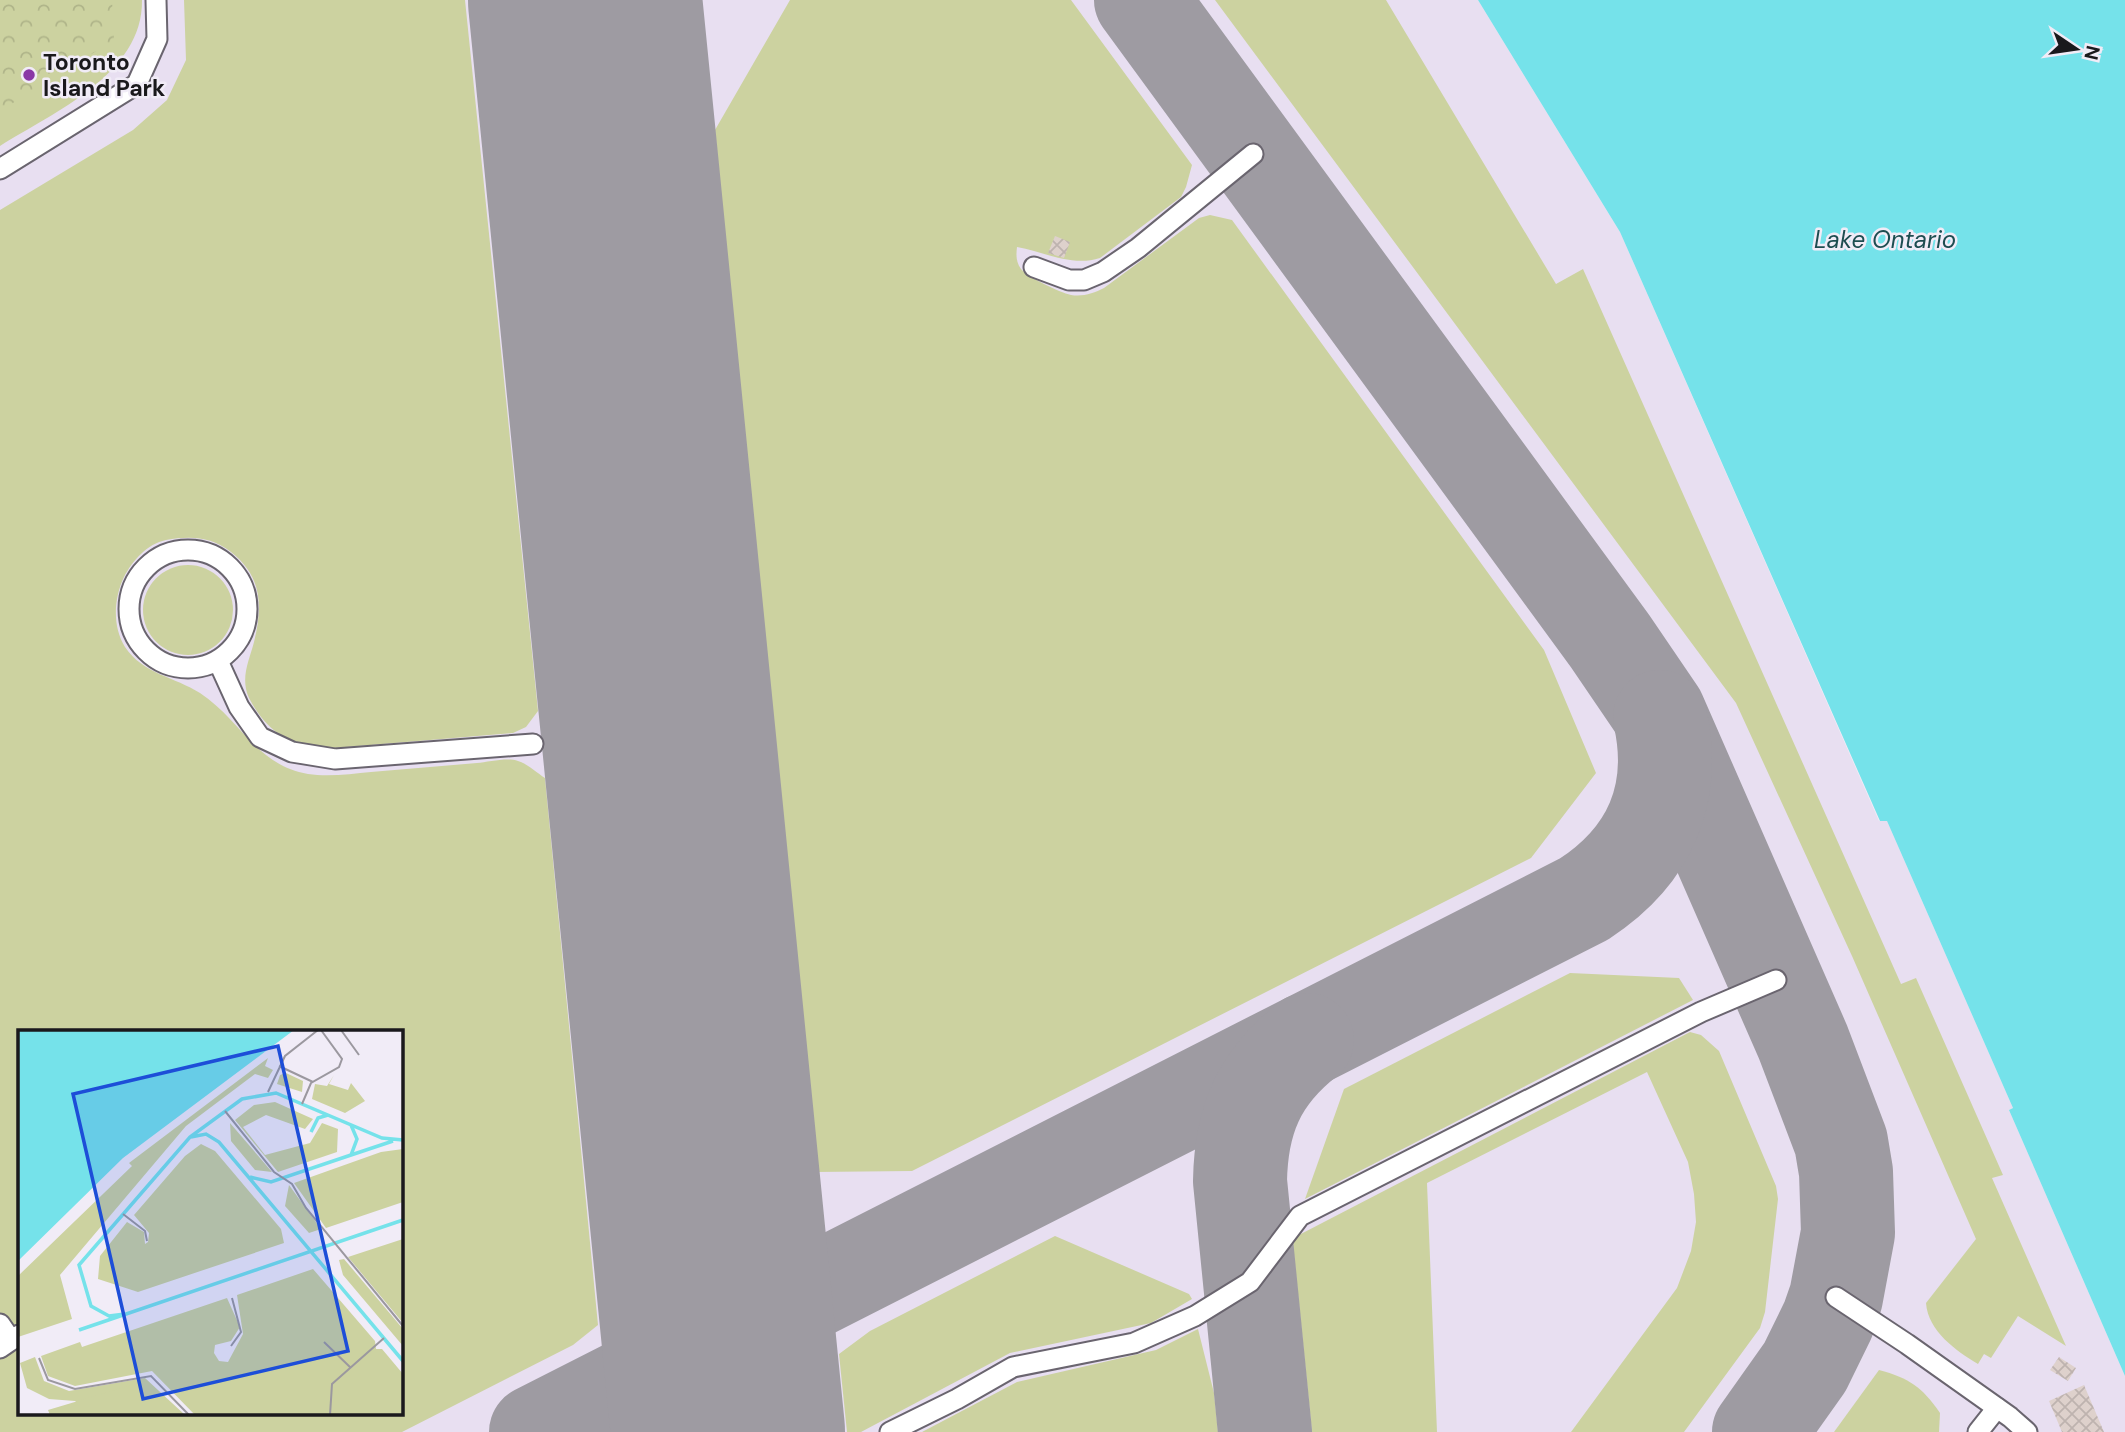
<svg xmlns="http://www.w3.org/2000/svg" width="2125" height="1432" font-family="'DM Sans',sans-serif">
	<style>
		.built { fill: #e8dff1; fill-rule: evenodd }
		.grass { fill: #ccd2a0; fill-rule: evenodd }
		.park { fill: url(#park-crowns) }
		.water { fill: #75e2ea }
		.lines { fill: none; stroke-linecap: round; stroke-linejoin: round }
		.taxiway { stroke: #9e9ba2; stroke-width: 94 }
		.runway { stroke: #9e9ba2; stroke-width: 234 }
		.building { fill: url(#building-cross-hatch) }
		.service-casing { stroke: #6a656f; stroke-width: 23 }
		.service { stroke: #fff; stroke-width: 19 }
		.poi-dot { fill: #8a37a6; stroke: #f1ecf7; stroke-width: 2.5 }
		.labels { text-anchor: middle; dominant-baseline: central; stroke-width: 5; stroke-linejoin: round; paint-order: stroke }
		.poi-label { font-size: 23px; font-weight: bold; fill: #1a191c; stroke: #f1ecf7; text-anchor: start }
		.water-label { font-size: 24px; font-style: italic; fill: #1d4d51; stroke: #f1ecf7 }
		.inset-river { fill: none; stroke: #75e2ea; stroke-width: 3.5 }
		.inset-road { fill: none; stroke: #9b989f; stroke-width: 2 }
		.view { fill: #1d4ed8; fill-opacity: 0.15; stroke: #1d4ed8; stroke-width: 3.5 }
		.inset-edge { fill: none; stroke: #1a191c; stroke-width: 3.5 }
	</style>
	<defs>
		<pattern id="park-crowns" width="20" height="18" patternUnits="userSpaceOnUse" patternTransform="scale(1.75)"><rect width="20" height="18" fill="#ccd2a0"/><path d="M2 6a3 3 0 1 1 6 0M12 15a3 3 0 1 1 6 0" fill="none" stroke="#afb489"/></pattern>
		<pattern id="building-cross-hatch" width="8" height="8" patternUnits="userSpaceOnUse" patternTransform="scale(1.75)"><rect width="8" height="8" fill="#ded1cc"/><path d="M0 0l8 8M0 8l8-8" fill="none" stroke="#beb3af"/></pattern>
	</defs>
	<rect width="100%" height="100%" fill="#f1ecf7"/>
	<path class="built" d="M112 0H1478L1620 232 1879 821H1887L2013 1108 2009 1110 2125 1376V1432H0V111ZM19 1031H401V1413H19Z"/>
	<g class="grass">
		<path d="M0 0H142C143 74 54 112 0 146Z"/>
		<path d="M184 0H465L538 711 526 727 513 733 323 749C287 743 267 732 249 698 240 678 249 661 254 642 263 606 262 576 231 552 210 536 190 536 166 540 147 544 133 560 124 577 114 598 112 626 125 647 143 674 175 677 200 693 241 720 256 765 308 774 328 777 351 774 371 772 406 769 442 766 477 763 488 762 508 757 518 761 528 764 537 773 545 778L598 1325 573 1345 402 1432H0V210L133 130 167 100 186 60ZM19 1031H401V1413H19Z"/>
		<path d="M790 0H1071L1192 165 1186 187 1181 197 1100 258C1072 267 1044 252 1017 247 1016 255 1016 262 1021 269 1029 278 1059 292 1071 295 1083 297 1094 293 1104 288L1199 218 1210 215 1232 220 1544 650 1596 773 1531 858 912 1171 815 1172 715 130Z"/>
		<path d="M1215 0H1386L1556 284 1583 269 1901 984 1916 978 2003 1175 1992 1178 2066 1346 2018 1316 1991 1358 1984 1354 1978 1364C1956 1351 1928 1331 1926 1303L1976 1239 1852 956 1736 703Z"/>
		<circle cx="188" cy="610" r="45"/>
		<polygon points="1570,973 1679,978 1693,1000 1305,1199 1344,1089"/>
		<polygon points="1690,1032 1701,1035 1719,1051 1776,1186 1778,1199 1765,1312 1760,1328 1684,1432 1571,1432 1677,1288 1691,1251 1696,1222 1694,1194 1688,1162 1647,1072 1427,1183 1437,1432 1312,1432 1293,1245 1297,1236"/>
		<polygon points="1055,1236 1189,1294 1192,1299 1151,1323 1010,1353 861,1432 847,1432 839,1354 870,1331"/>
		<polygon points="1198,1329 1214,1393 1218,1432 922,1432 1017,1382 1156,1350"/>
		<path d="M1879 1370C1909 1378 1922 1387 1940 1413L1939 1432H1834Z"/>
	</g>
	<polygon class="park" points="0,0 112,0 114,40 0,111"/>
	<polygon class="water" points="1478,0 2125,0 2125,1376 2009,1110 2013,1108 1887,821 1880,821 1620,232"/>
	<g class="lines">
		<g class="taxiway">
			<polyline points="1141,0 1610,641 1659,713 1803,1042 1841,1142 1846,1172 1848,1233 1836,1297 1828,1320 1805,1367 1759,1432"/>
			<polyline points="586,7 586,0"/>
			<path d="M536 1432 1584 899C1650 856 1677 794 1660 717"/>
			<path d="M1265 1432 1240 1181C1241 1120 1259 1078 1307 1040"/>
		</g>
		<polyline class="runway" points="585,0 728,1432"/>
	</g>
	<g class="building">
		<polygon points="1055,236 1070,242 1064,258 1048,253"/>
		<polygon points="2059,1357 2076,1368 2068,1381 2050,1370"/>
		<polygon points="2084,1385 2104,1432 2062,1432 2049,1401"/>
	</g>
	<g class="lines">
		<g class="service-casing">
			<g id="service">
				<polyline points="0,169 137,84 157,39 156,0"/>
				<polyline points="1034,267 1069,280 1084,280 1103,272 1138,248 1253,154"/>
				<circle cx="188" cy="609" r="59"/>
				<polyline points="218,661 239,707 260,737 292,752 335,759 533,744"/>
				<polyline points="1836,1297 1907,1344 2010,1417 2027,1432"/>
				<polyline points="0,1324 11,1340"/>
				<polyline points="0,1348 19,1335"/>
				<polyline points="890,1432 957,1399 1013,1367 1134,1343 1195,1316 1250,1282 1300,1216 1701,1012 1776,980"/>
				<polyline points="1978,1432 1997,1408"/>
			</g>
		</g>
		<use href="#service" class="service"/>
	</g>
	<circle class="poi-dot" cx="29" cy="75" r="7"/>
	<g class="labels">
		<g class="poi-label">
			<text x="43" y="62">Toronto<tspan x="43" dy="26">Island Park</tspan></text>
		</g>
		<g class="water-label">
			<text x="1885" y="239">Lake Ontario</text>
		</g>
	</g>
	<g transform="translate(18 1030)">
		<rect width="385" height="385" fill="#f1ecf7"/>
		<path d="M250 28 247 36 255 40 250 48 237 44 168 96 42 245 54 289 0 307V246L114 136 111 133ZM268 43 285 51 284 62 259 54 262 45ZM316 45 311 54 330 60 333 53 347 71 327 83 294 69 297 54 309 56ZM257 72 295 89 287 99 248 85 225 97 247 125 292 113 304 93 320 99 319 122 260 142 217 90 236 75ZM212 93 254 142 237 140 213 111ZM183 114 197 121 263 199 266 213 120 262 80 249 82 226 109 192 126 202 127 214 130 212 131 203 116 185 167 126ZM385 119V172L308 198 276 153 363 122ZM271 155 303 199 291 203 267 176ZM385 209V293L330 227ZM326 229 385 299V316L325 245 321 230ZM295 239 357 311 358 319H364L385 344V385H177L134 341 57 356 30 346 23 326 62 312 64 317 209 268 222 297 213 311 197 315 196 323 201 331 210 332 225 304 219 265ZM17 327 26 351 51 361 127 348 167 385H74L57 371 31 369 9 358 2 333Z" fill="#ccd2a0"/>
		<path d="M127 351 161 385H32L30 380Z" fill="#ccd2a0"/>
		<path d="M0 0H276L105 128 0 231Z" fill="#75e2ea"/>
		<path class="inset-river" d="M293 102 300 88 310 85M173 107 188 104 201 112 385 331M333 125 375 111M232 147 253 152 333 125 339 109 333 95M107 284 91 286 73 276 61 235 172 107 224 69 258 63 364 108 385 110M61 300 385 190"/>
		<path class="inset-road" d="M323 0 341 25M261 36 295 52M250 62 267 26 300 0M284 74 293 53 321 37 324 29 303 0M207 81 256 142 274 154 288 178 385 296M105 184 127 201 129 211M306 312 333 338M213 316 223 302 214 268M21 328 30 350 57 359 133 346 171 385M312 385 314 354 366 308"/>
		<path class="view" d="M260 16 330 321 125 369 55 64Z"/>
		<rect width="385" height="385" class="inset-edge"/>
	</g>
	<g transform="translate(2076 49) rotate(103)" stroke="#f1ecf7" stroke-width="5" paint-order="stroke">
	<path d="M0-5L12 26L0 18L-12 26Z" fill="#1a191c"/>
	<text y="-10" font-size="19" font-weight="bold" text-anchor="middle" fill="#1a191c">N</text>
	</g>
</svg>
